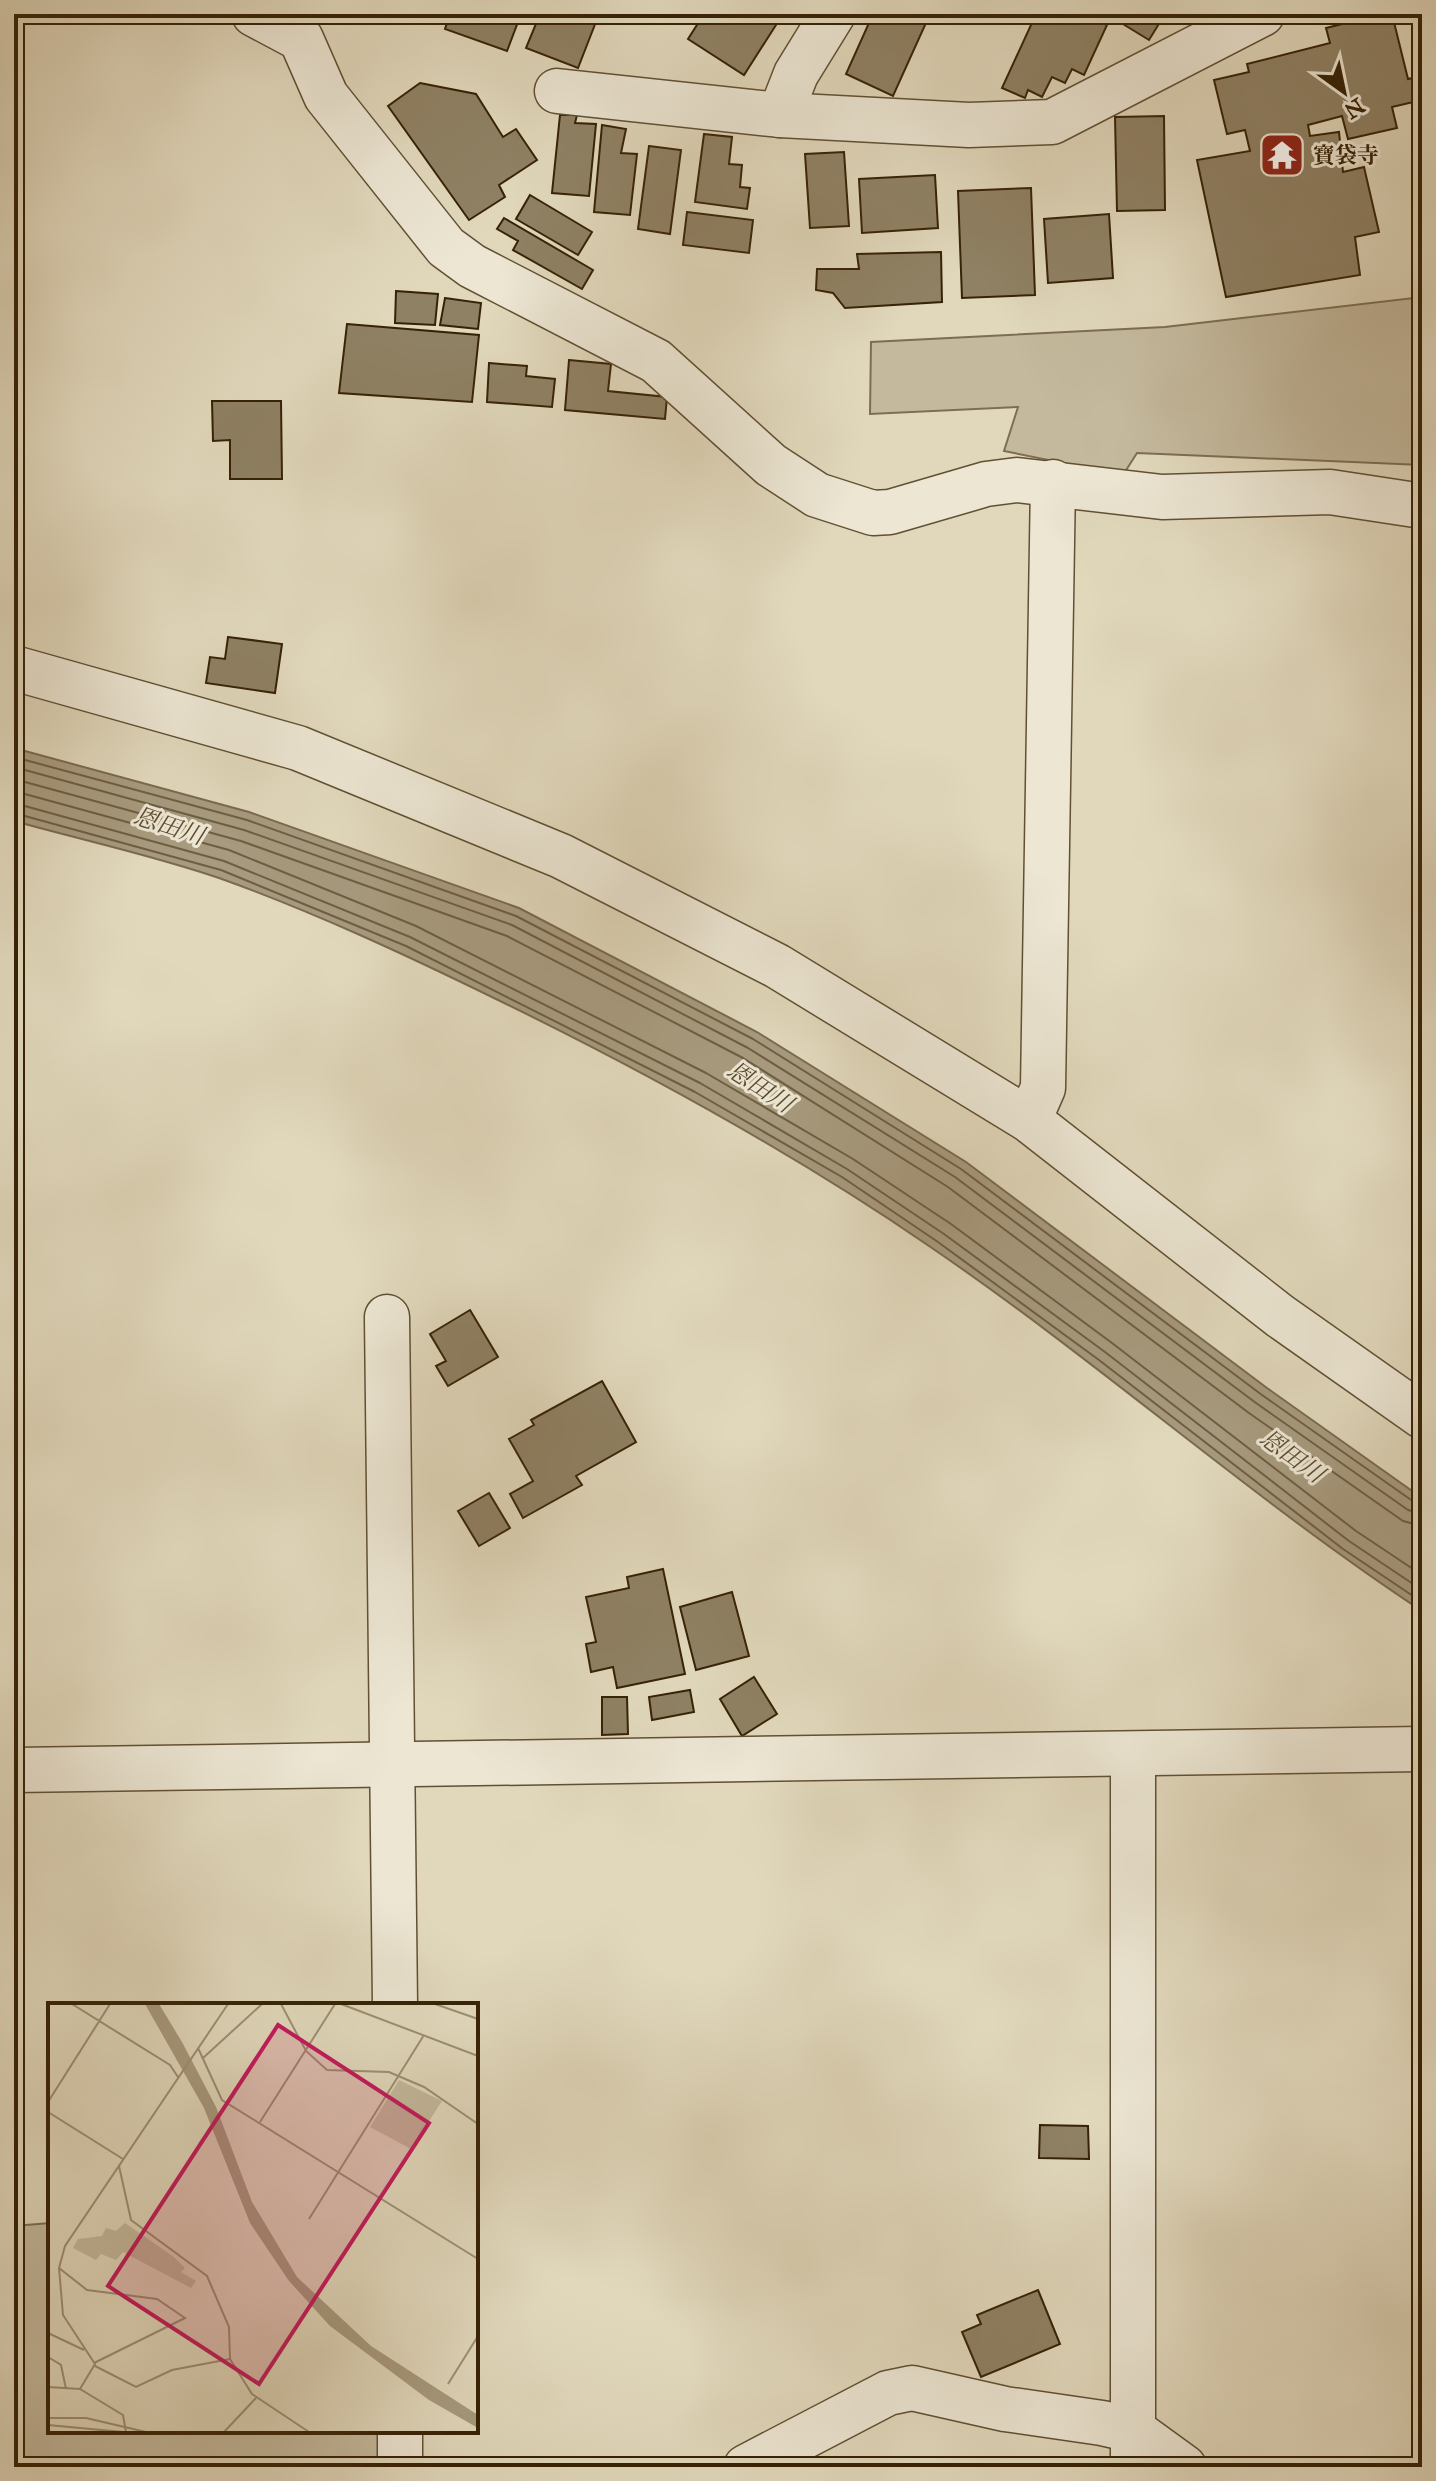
<svg xmlns="http://www.w3.org/2000/svg" width="1436" height="2481" font-family="'IM FELL Great Primer','Noto Serif JP',serif">
	<style>
		.green { fill: #c4b99d; stroke: #7d6e51; stroke-width: 2 }
		.water { fill: #a79a7e; stroke: #7a6a4e; stroke-width: 2 }
		.lines { fill: none; stroke-linecap: round; stroke-linejoin: round }
		.shore { stroke: #6e5e42; stroke-width: 2 }
		.building { fill: #8f8164; stroke: #362205; stroke-width: 2 }
		.minor-casing { stroke: #615033; stroke-width: 47 }
		.minor { stroke: #ece6d3; stroke-width: 44 }
		.labels { text-anchor: middle; dominant-baseline: central; stroke-width: 6; stroke-linejoin: round; paint-order: stroke }
		.poi-label { font-size: 22px; font-weight: bold; fill: #362205; stroke: #ece6d3; text-anchor: start }
		.water-label { font-size: 24px; font-style: italic; fill: #5e4c2f; stroke: #ece6d3 }
		.inset-road { fill: none; stroke: #9d8f73; stroke-width: 2 }
		.view { fill: #c2185b; fill-opacity: 0.15; stroke: #c2185b; stroke-width: 4 }
		.inset-edge { fill: none; stroke: #362205; stroke-width: 4 }
	</style>
	<rect width="100%" height="100%" fill="#e1d8bc"/>
	<filter id="stains"><feTurbulence type="fractalNoise" baseFrequency=".0025" numOctaves="4"/><feColorMatrix values="0 0 0 0 .2 0 0 0 0 .09 0 0 0 0 .02 0 0 0 .5 -.17"/></filter>
	<radialGradient id="worn" r=".72"><stop offset=".6" stop-color="#630" stop-opacity="0"/><stop offset="1" stop-color="#630" stop-opacity=".3"/></radialGradient>
	<g class="green">
		<polygon points="1422,297 1422,465 1137,453 1123,475 1004,451 1018,407 870,414 871,342 1165,327"/>
		<polygon points="50,2223 50,2431 380,2431 381,2467 14,2467 14,2226"/>
	</g>
	<path class="water" d="M14 748 249 812 519 908 757 1032 966 1162 1267 1388 1422 1498V1611C1251 1498 1098 1361 929 1246 792 1152 646 1072 496 999 406 955 314 912 219 878 152 855 82 840 14 821Z"/>
	<g class="lines">
		<g class="shore">
			<polyline points="14,757 247,820 516,916 753,1039 961,1169 1262,1395 1414,1502 1422,1504"/>
			<polyline points="14,767 244,830 512,925 748,1048 955,1177 1256,1403 1408,1510 1422,1514"/>
			<polyline points="14,779 241,841 507,936 743,1058 948,1187 1249,1413 1403,1521 1422,1526"/>
			<polyline points="14,791 229,850 416,926 706,1073 853,1159 951,1224 1112,1343 1356,1531 1422,1575"/>
			<polyline points="14,803 224,861 410,937 700,1083 847,1169 944,1234 1105,1352 1349,1541 1422,1590"/>
			<polyline points="14,813 221,870 406,946 695,1092 842,1177 938,1242 1099,1360 1343,1549 1422,1602"/>
		</g>
	</g>
	<g class="building">
		<polygon points="450,14 521,14 507,51 445,29"/>
		<polygon points="540,14 599,14 578,68 526,48"/>
		<polygon points="704,14 783,14 744,75 688,39"/>
		<polygon points="873,14 930,14 893,96 846,74"/>
		<polygon points="1036,14 1096,14 1094,19 1107,25 1084,75 1072,69 1065,83 1052,77 1042,97 1028,90 1025,98 1002,88"/>
		<polygon points="1122,14 1165,14 1149,40 1118,21"/>
		<polygon points="1382,14 1392,14 1408,79 1422,76 1422,100 1392,107 1397,128 1348,139 1342,116 1308,125 1310,136 1339,132 1343,172 1364,167 1379,232 1355,237 1360,275 1226,297 1197,160 1250,151 1245,130 1227,134 1214,80 1249,72 1247,64 1330,43 1326,28"/>
		<polygon points="420,83 476,94 503,137 516,129 537,160 499,185 505,197 469,220 388,106"/>
		<polygon points="560,115 577,115 575,123 596,124 589,196 552,193"/>
		<polygon points="1164,116 1165,210 1117,211 1115,117"/>
		<polygon points="602,125 626,129 621,153 637,154 630,215 594,212"/>
		<polygon points="704,134 732,137 729,164 742,165 740,187 750,188 747,209 695,202"/>
		<polygon points="649,146 681,150 670,234 638,229"/>
		<polygon points="844,152 849,226 810,228 805,154"/>
		<polygon points="935,175 938,228 862,233 859,179"/>
		<polygon points="1031,188 1035,295 962,298 958,191"/>
		<polygon points="530,195 592,232 578,255 516,219"/>
		<polygon points="687,212 753,220 749,253 683,245"/>
		<polygon points="1109,214 1113,278 1048,283 1044,219"/>
		<polygon points="504,218 593,270 582,289 513,250 518,241 497,229"/>
		<polygon points="941,252 942,302 845,308 833,293 816,290 817,269 859,269 857,254"/>
		<polygon points="396,291 438,294 435,325 395,323"/>
		<polygon points="445,298 481,303 478,329 440,325"/>
		<polygon points="347,324 479,335 472,402 339,393"/>
		<polygon points="569,360 611,364 608,391 667,397 665,419 565,410"/>
		<polygon points="489,363 527,366 526,376 555,379 552,407 487,402"/>
		<polygon points="212,401 281,401 282,479 230,479 230,440 213,441"/>
		<polygon points="228,637 282,644 275,693 206,683 210,657 225,659"/>
		<polygon points="470,1310 498,1357 448,1386 436,1366 446,1361 430,1334"/>
		<polygon points="602,1381 636,1442 576,1476 582,1485 523,1518 510,1494 533,1481 509,1439 534,1425 531,1420"/>
		<polygon points="489,1493 510,1528 479,1546 458,1511"/>
		<polygon points="663,1569 685,1674 617,1688 613,1667 591,1672 586,1644 596,1642 586,1597 629,1588 627,1577"/>
		<polygon points="732,1592 749,1656 696,1670 680,1607"/>
		<polygon points="754,1677 777,1714 742,1736 720,1699"/>
		<polygon points="690,1690 694,1712 652,1720 649,1697"/>
		<polygon points="602,1697 627,1697 628,1734 602,1735"/>
		<polygon points="1040,2125 1088,2126 1089,2159 1039,2158"/>
		<polygon points="1038,2290 1060,2344 981,2377 962,2332 981,2324 977,2315"/>
	</g>
	<g class="lines">
		<g class="minor-casing">
			<g id="minor">
				<polyline points="254,14 301,39 326,96 446,247 472,266 656,361 771,465 817,495 873,513 890,512 986,484 1017,480 1162,497 1330,492 1422,506"/>
				<polyline points="557,91 780,115 969,125 1052,122 1262,14"/>
				<polyline points="780,115 796,74 833,14"/>
				<polyline points="14,668 298,748 561,856 777,966 1029,1120 1280,1316 1422,1416"/>
				<polyline points="1029,1120 1043,1088 1053,482"/>
				<polyline points="387,1317 395,2005"/>
				<polyline points="14,1770 1422,1749"/>
				<polyline points="400,2431 400,2467"/>
				<polyline points="746,2467 888,2393 912,2388 1005,2409 1102,2423 1133,2430 1184,2467"/>
				<polyline points="1133,2467 1133,1756"/>
			</g>
		</g>
		<use href="#minor" class="minor"/>
	</g>
	<defs>
		<g id="temple-square" transform="scale(2.3)"><rect x="-9" y="-9" width="18" height="18" rx="4" fill="#8f2418" stroke="#ece6d3"/><path d="M0-6L5-2H3V0L6.5 2.5H4V6H1.5V3h-3V6H-4V2.5H-6.5L-3 0V-2H-5Z" fill="#fff"/></g>
	</defs>
	<g fill-rule="evenodd">
		<use href="#temple-square" x="1282" y="155"/>
	</g>
	<g class="labels">
		<g class="poi-label">
			<text x="1313" y="155">寶袋寺</text>
		</g>
		<g class="water-label">
			<text transform="translate(169 826) rotate(18)">恩田川</text>
			<text transform="translate(760 1087) rotate(33)">恩田川</text>
			<text transform="translate(1292 1456) rotate(36)">恩田川</text>
		</g>
	</g>
	<g transform="translate(48 2003)">
		<rect width="430" height="430" fill="#e1d8bc"/>
		<path d="M351 77 394 98 363 146 322 124ZM77 220 126 254 137 265 133 269 148 278 143 285 75 249 68 257 53 251 48 257 25 245 30 236 54 233 58 225 68 228Z" fill="#c4b99d"/>
		<path d="M97 1H111L134 39 168 104 204 199 249 274 323 343 430 412V425L381 397 282 323 241 278 202 220 156 105Z" fill="#a79a7e"/>
		<path class="inset-road" d="M24 1 122 62 130 74M233 1 258 48 279 67 341 69 376 84 430 121M293 1 430 53M387 1 430 16M150 45 174 97 430 256M155 55 214 1M0 99 62 1M0 109 75 156M212 119 287 1M71 163 83 217 159 273 181 324 182 356 204 391 261 429M261 216 376 32M11 265 39 287 109 296 137 315 46 360M0 330 36 347M0 354 13 362 18 386M47 363 88 384 124 367 182 356M400 381 430 333M0 384 32 386M0 415H38L98 429M0 422 75 429M78 429 75 412 32 386 47 361 15 312 11 265 17 243 180 1M176 429 208 395"/>
		<path class="view" d="M230 22 381 120 211 381 60 283Z"/>
		<rect width="430" height="430" class="inset-edge"/>
	</g>
	<rect width="1436" height="2481" fill="none" stroke="#e1d8bc" stroke-width="48"/>
	<rect x="16" y="16" width="1404" height="2449" fill="none" stroke="#362205" stroke-width="4"/>
	<rect x="24" y="24" width="1388" height="2433" fill="none" stroke="#362205" stroke-width="2"/>
	<g transform="translate(1344 92) rotate(147)" stroke="#ece6d3" stroke-width="6" paint-order="stroke">
	<path d="M0-6L14 30L0 20L-14 30Z" fill="#362205"/>
	<text y="-12" font-size="22" font-weight="bold" text-anchor="middle" fill="#362205">N</text>
	</g>
	<rect width="100%" height="100%" filter="url(#stains)"/>
	<rect width="100%" height="100%" fill="url(#worn)"/>
</svg>
